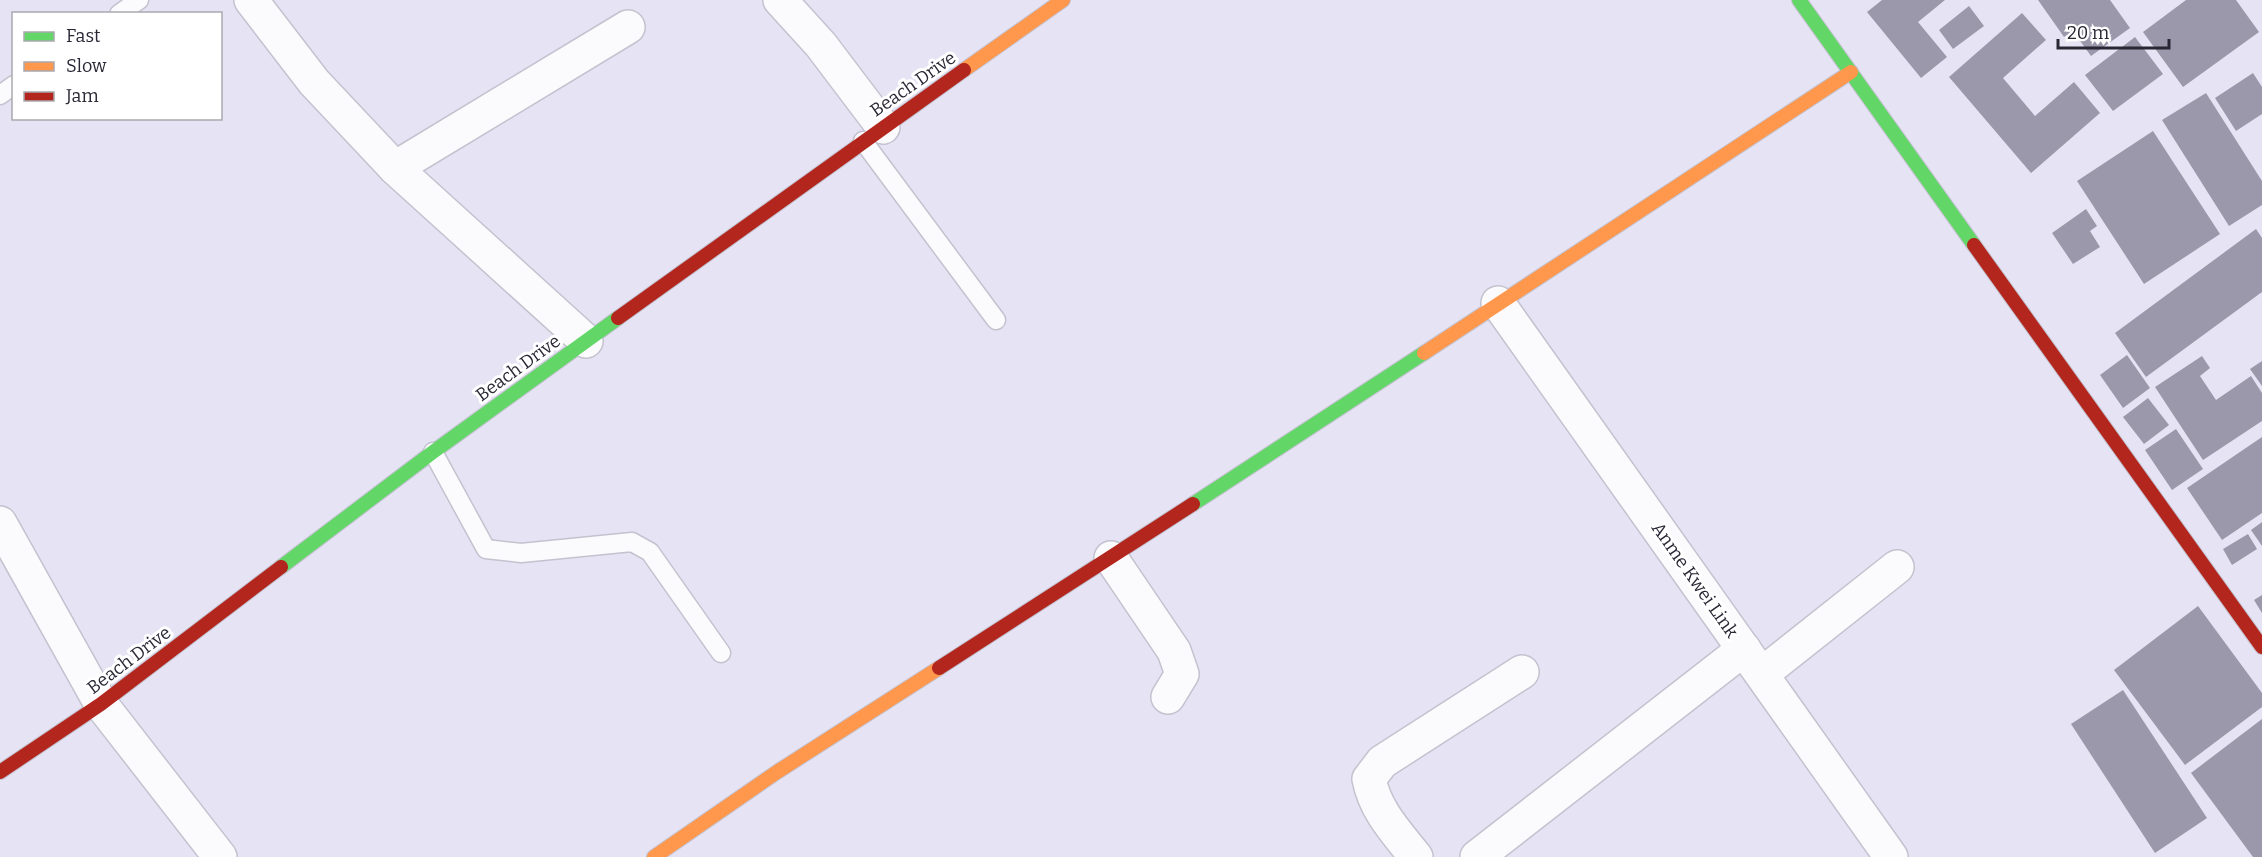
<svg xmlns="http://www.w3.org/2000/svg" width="2262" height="857" font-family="Bitter,serif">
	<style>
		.building { fill: #9b98ab }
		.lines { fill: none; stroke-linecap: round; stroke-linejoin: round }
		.lane-casing { stroke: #c3c2cf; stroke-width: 21 }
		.street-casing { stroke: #c3c2cf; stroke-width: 36 }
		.fast-casing { stroke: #c3c2cf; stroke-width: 16 }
		.slow-casing { stroke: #c3c2cf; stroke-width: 16 }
		.jam-casing { stroke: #c3c2cf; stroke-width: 16 }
		.lane { stroke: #fbfbfd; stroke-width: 18 }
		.street { stroke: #fbfbfd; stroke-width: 33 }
		.fast { stroke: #63d668; stroke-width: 14 }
		.slow { stroke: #ff974d; stroke-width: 14 }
		.jam { stroke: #b3261e; stroke-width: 14 }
		.labels { text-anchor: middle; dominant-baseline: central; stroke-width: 6; stroke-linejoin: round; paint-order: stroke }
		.street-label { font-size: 18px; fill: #282734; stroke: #fff }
	</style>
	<rect width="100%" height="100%" fill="#e6e4f4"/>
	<g class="building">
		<polygon points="1882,0 1945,0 1918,22 1947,57 1921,78 1867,12"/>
		<polygon points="2038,0 2110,0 2130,28 2091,56 2073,31 2064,37"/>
		<polygon points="2186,0 2236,0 2259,32 2183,87 2143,32"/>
		<polygon points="1969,6 1984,26 1953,49 1939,30"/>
		<polygon points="2022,13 2046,40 2003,78 2035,116 2074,82 2100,113 2031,173 1949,77"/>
		<polygon points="2135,37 2163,74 2113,111 2085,75"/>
		<polygon points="2253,73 2262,87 2262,114 2236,131 2215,98"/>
		<polygon points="2206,93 2262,181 2262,205 2229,226 2162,120"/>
		<polygon points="2153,131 2220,234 2144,284 2077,181"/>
		<polygon points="2086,209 2097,226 2090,231 2100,247 2073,264 2052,233"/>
		<polygon points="2256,229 2262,238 2262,292 2146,377 2115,333"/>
		<polygon points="2127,355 2150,388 2123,408 2100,375"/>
		<polygon points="2202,356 2210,368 2200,376 2216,400 2251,376 2262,393 2262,421 2203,460 2155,387"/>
		<polygon points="2262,361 2262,386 2250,369"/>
		<polygon points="2148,398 2169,425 2144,444 2123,417"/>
		<polygon points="2176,429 2203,469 2172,490 2145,450"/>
		<polygon points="2262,437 2262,513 2222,540 2187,488"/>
		<polygon points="2262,522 2262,546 2251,530"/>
		<polygon points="2248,534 2257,549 2232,565 2223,549"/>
		<polygon points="2262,595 2262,613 2254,600"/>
		<polygon points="2198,606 2262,693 2262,707 2185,765 2114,670"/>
		<polygon points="2123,690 2207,818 2155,853 2071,724"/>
		<polygon points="2262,719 2262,857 2253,857 2191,773"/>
	</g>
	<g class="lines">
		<g class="lane-casing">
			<g id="lane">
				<polyline points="119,14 139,0"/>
				<polyline points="0,95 14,85"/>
				<polyline points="863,141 996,320"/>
				<polyline points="433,452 486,549 521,553 632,542 650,552 721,653"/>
			</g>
		</g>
		<g class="street-casing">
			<g id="street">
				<polyline points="251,0 314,82 395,168 586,341"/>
				<polyline points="780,0 821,45 883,127"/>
				<polyline points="395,168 628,27"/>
				<polyline points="1498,303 1891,857"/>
				<polyline points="0,523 101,704 220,857"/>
				<polyline points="1111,558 1174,651 1182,674 1168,697"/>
				<polyline points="1762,674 1897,567"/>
				<path d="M1416 857C1396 832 1375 810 1369 779L1382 762 1522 672"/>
				<polyline points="1477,857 1744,649"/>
			</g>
		</g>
		<g class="fast-casing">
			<g id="fast">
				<polyline points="1799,0 1974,245"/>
				<polyline points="1193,504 1424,353"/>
				<polyline points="281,567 433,452 618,318"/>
			</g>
		</g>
		<g class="slow-casing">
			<g id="slow">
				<polyline points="964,70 1063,0"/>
				<polyline points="1424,353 1851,72"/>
				<polyline points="654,857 777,772 939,668"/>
			</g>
		</g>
		<g class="jam-casing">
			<g id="jam">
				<polyline points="1974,245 2262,647"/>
				<polyline points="618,318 964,70"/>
				<polyline points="939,668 1193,504"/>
				<polyline points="0,772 101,704 281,567"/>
			</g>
		</g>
		<use href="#lane" class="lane"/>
		<use href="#street" class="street"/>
		<use href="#fast" class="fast"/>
		<use href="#slow" class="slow"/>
		<use href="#jam" class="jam"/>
	</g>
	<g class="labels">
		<g class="street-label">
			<text transform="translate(913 84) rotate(-35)">Beach Drive</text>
			<text transform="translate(518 368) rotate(-36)">Beach Drive</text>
			<text transform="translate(1695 580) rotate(55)">Anme Kwei Link</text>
			<text transform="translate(129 660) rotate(-37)">Beach Drive</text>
		</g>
	</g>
	<rect x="12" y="12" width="210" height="108" fill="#ffffff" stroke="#a9a9ae" stroke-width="1.5"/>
	<rect x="24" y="32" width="30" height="9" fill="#63d668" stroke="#a9a9ae" stroke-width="1.5"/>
	<text x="66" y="42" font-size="18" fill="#282734">Fast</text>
	<rect x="24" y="62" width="30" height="9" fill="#ff974d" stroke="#a9a9ae" stroke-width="1.5"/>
	<text x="66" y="72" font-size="18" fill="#282734">Slow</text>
	<rect x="24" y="92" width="30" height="9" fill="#b3261e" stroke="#a9a9ae" stroke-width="1.5"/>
	<text x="66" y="102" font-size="18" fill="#282734">Jam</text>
	<path d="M2058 39v9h111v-9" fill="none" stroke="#282734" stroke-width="3"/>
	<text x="2067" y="39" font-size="18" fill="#282734" stroke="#ffffff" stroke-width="4.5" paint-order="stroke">20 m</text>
</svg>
